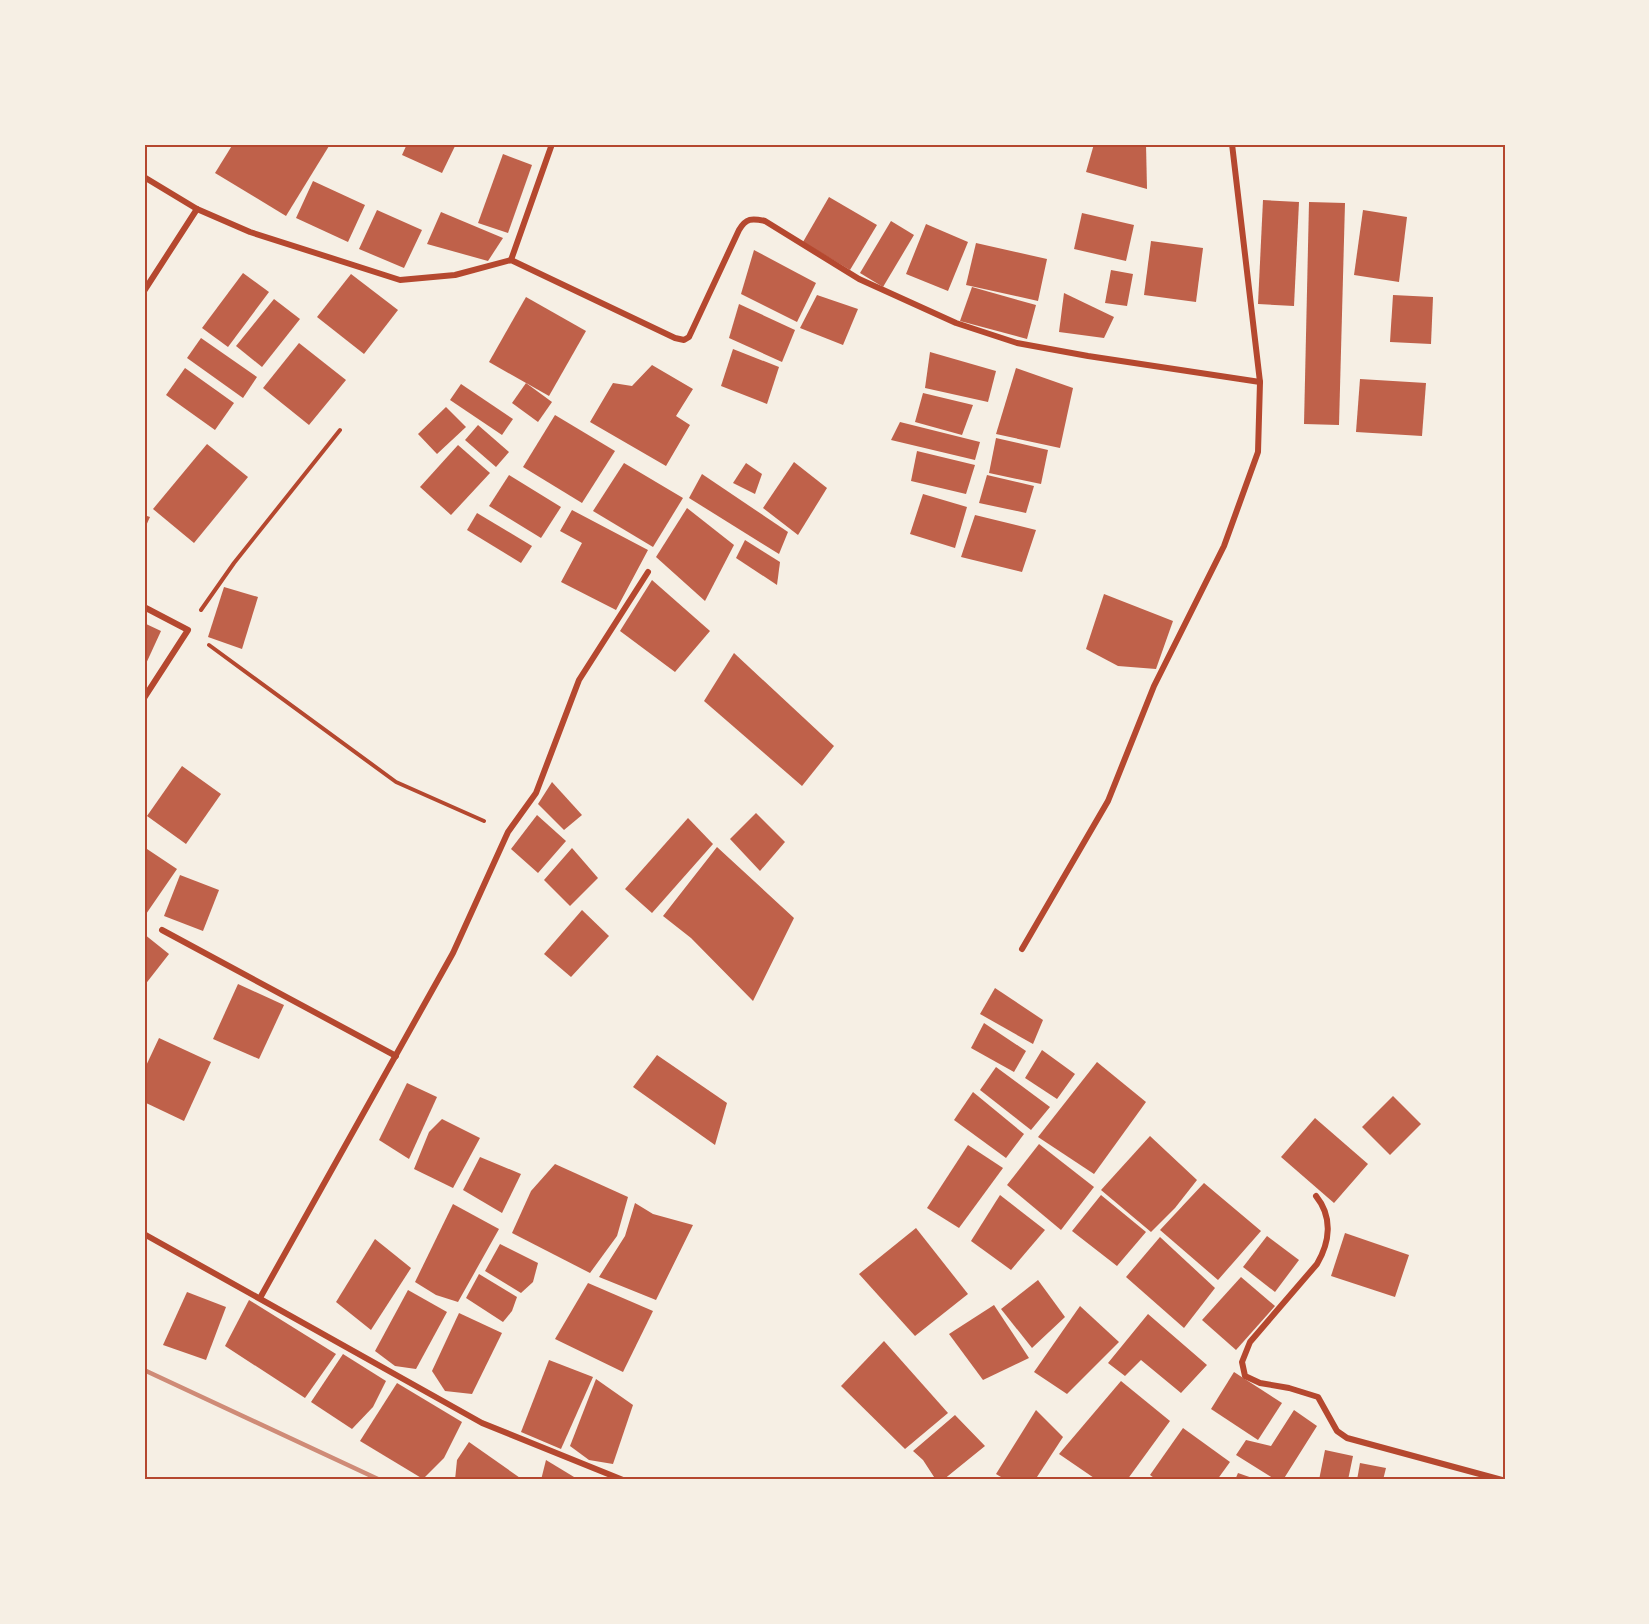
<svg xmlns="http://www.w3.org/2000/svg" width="1649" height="1624" font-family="Lato,sans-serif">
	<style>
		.building { fill: #bf614a }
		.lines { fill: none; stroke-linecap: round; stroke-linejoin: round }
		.path { stroke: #b5482f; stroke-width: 4 }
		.minor { stroke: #b5482f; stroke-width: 6 }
		.rail { stroke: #cf8b77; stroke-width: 4.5 }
		.neatline { fill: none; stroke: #b5482f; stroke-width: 2 }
	</style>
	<rect width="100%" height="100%" fill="#f6efe4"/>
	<g class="building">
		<polygon points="233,144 326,144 329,146 286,216 215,173"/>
		<polygon points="407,144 456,144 442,173 402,155"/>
		<polygon points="1094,144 1146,144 1147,189 1086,172"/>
		<polygon points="503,154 532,165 508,233 478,223"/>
		<polygon points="313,181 365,205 348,242 296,218"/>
		<polygon points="829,197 877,225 850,270 803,242"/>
		<polygon points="1263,200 1299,202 1294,306 1258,304"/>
		<polygon points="1309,202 1345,203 1339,425 1304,424"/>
		<polygon points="377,210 422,230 404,268 359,249"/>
		<polygon points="1363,210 1407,217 1399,282 1354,275"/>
		<polygon points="441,212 503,238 488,261 427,244"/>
		<polygon points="1082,213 1134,225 1126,261 1074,249"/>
		<polygon points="891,221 914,235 883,287 860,273"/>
		<polygon points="926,224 968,242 948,291 906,274"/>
		<polygon points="1151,241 1203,248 1196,302 1144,295"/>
		<polygon points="976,243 1047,259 1038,301 966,285"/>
		<polygon points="754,250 816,283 797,322 741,294"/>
		<polygon points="1111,270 1133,274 1127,306 1105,303"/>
		<polygon points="243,273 269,292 228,347 202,328"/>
		<polygon points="351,274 398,310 364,354 317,317"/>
		<polygon points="972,287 1036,305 1027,339 960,321"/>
		<polygon points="1064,293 1114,317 1104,338 1059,332"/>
		<polygon points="817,295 858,309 843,345 800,328"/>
		<polygon points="1393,295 1433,297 1431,344 1390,342"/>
		<polygon points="526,297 586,331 549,396 489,362"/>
		<polygon points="274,299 300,319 262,367 236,346"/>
		<polygon points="739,304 795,330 782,362 729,338"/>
		<polygon points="201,338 257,377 243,398 187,358"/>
		<polygon points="299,343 346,380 309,425 263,388"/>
		<polygon points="733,349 779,367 767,404 721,386"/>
		<polygon points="930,352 996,371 988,402 925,388"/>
		<polygon points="652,365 693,389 676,416 690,425 666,466 590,422 613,383 632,386"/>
		<polygon points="185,368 234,403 215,430 166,395"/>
		<polygon points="1016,368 1073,388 1060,448 996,434"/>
		<polygon points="1360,379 1426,383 1422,436 1356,432"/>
		<polygon points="526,383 552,402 538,422 512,403"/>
		<polygon points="461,384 513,419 502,435 450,400"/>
		<polygon points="923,393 973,405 962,435 915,422"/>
		<polygon points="446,407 466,427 437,454 418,434"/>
		<polygon points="555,415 615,451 582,503 523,467"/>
		<polygon points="900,422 980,442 975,460 891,440"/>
		<polygon points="478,425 509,452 496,467 465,440"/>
		<polygon points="996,438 1048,450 1041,484 989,473"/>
		<polygon points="207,444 248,477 194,543 153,509"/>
		<polygon points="458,445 490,473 451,515 420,487"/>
		<polygon points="917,451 975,465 966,494 911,481"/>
		<polygon points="794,462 827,488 798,535 763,508"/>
		<polygon points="624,463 683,498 653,547 593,511"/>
		<polygon points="746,463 762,474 755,494 733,483"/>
		<polygon points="702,474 788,532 779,554 689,498"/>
		<polygon points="509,475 561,507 541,538 489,506"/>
		<polygon points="987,475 1034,486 1026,513 979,503"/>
		<polygon points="923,494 967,507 955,548 910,534"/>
		<polygon points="687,508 734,545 705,601 656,557"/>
		<polygon points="572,510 648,550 616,610 561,582 582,543 560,531"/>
		<polygon points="477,513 532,546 521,563 467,530"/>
		<polygon points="144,515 150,517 144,530"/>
		<polygon points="975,515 1036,530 1022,572 961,557"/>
		<polygon points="745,540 780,562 777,585 736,558"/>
		<polygon points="652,580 710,631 675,672 620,631"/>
		<polygon points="224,587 258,597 242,649 208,637"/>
		<polygon points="1104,594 1173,621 1156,669 1118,666 1086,649"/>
		<polygon points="144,623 161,631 144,668"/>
		<polygon points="734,653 834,746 802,786 704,701"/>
		<polygon points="182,766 221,794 186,844 147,816"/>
		<polygon points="552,782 582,815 564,830 538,804"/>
		<polygon points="756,813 785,842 760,871 730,839"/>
		<polygon points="537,815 566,841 538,873 511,849"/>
		<polygon points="688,818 713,844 652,913 625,889"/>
		<polygon points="144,847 177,869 144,917"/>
		<polygon points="717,847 794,918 753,1001 691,938 663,916"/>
		<polygon points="572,848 598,878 570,906 544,880"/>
		<polygon points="180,875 219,890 203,931 164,916"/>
		<polygon points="582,910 609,936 571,977 544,954"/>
		<polygon points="144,934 169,954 144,986"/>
		<polygon points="238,984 284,1005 259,1059 213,1039"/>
		<polygon points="995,988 1043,1020 1033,1044 980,1014"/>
		<polygon points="984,1023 1026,1051 1014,1072 971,1048"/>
		<polygon points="159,1038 211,1062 184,1121 144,1102 144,1070"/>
		<polygon points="1042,1050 1075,1074 1057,1099 1025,1078"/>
		<polygon points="657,1055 727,1103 715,1145 633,1087"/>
		<polygon points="1097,1062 1146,1102 1094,1174 1038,1137"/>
		<polygon points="996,1067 1050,1107 1031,1130 980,1090"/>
		<polygon points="407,1083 437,1097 409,1159 379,1140"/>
		<polygon points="973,1092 1024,1134 1006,1158 954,1120"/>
		<polygon points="1393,1096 1421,1124 1390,1155 1362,1127"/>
		<polygon points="1315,1118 1368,1164 1334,1203 1281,1157"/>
		<polygon points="442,1119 480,1138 453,1188 414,1169 429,1132"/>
		<polygon points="1150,1136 1197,1180 1175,1208 1151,1232 1101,1190"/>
		<polygon points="1039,1144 1094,1187 1061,1230 1007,1185"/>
		<polygon points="968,1145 1003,1168 959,1228 927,1208"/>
		<polygon points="480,1157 521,1174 502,1213 463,1190"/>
		<polygon points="555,1164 628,1197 617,1236 590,1273 512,1233 531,1191"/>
		<polygon points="1204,1183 1261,1231 1218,1280 1160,1230"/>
		<polygon points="1000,1195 1045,1230 1011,1270 971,1241"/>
		<polygon points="1101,1195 1146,1232 1117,1266 1072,1231"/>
		<polygon points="635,1203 653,1214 693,1225 656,1300 599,1277 625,1236"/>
		<polygon points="453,1204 499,1229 458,1302 436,1295 415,1282"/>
		<polygon points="916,1228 968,1294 915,1336 859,1274"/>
		<polygon points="1345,1233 1409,1255 1395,1297 1331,1276"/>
		<polygon points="1267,1236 1299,1260 1275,1292 1243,1267"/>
		<polygon points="1160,1237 1215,1288 1184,1328 1126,1277"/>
		<polygon points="375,1239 411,1268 371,1330 336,1302"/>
		<polygon points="500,1244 538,1263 533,1282 521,1293 485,1271"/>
		<polygon points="479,1274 517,1297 512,1311 503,1322 466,1298"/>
		<polygon points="1241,1277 1275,1306 1236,1350 1202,1320"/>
		<polygon points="1038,1280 1065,1317 1032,1348 1001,1309"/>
		<polygon points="588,1283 653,1311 623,1372 555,1339"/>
		<polygon points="408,1290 447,1312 416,1369 395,1366 375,1351"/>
		<polygon points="187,1292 226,1307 206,1360 163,1345"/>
		<polygon points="249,1300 336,1354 305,1398 225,1346"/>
		<polygon points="994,1305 1029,1358 983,1380 949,1334"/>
		<polygon points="1080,1306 1119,1342 1067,1394 1034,1372"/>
		<polygon points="459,1313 502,1333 472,1394 445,1391 432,1371"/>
		<polygon points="1148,1314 1207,1365 1181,1393 1141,1360 1125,1376 1108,1363"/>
		<polygon points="884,1341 948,1413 905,1449 841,1386"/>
		<polygon points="343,1354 386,1381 373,1407 352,1429 311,1402"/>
		<polygon points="549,1360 593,1377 561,1449 521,1432"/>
		<polygon points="1234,1372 1282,1403 1258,1440 1211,1409"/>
		<polygon points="596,1379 633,1405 613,1464 589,1460 570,1446"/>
		<polygon points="1121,1381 1170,1421 1127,1480 1097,1480 1059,1454"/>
		<polygon points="397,1383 462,1422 444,1458 423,1479 360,1441"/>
		<polygon points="1036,1410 1063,1437 1035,1480 1006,1480 996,1474"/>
		<polygon points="1294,1410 1317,1426 1283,1480 1276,1480 1236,1455 1246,1440 1271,1446"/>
		<polygon points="955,1415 985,1446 943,1480 936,1480 923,1460 913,1451"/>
		<polygon points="1183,1428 1230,1462 1217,1480 1157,1480 1150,1475"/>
		<polygon points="469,1442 523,1480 455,1480 457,1460"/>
		<polygon points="1325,1450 1353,1456 1348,1480 1319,1480"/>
		<polygon points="546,1460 579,1480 541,1480"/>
		<polygon points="1360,1463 1386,1468 1383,1480 1357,1480"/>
		<polygon points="1238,1473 1258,1480 1235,1480"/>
	</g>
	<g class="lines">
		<g class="path">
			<polyline points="201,610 234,563 340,430"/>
			<polyline points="209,645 396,782 484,821"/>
		</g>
		<g class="minor">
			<path d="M144 177 197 209 250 232 400 280 455 275 511 260 675 338 684 340 689 337 739 230C746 218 752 218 765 221L859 279 956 323 1017 343 1088 356 1260 382"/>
			<polyline points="511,260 552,144"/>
			<polyline points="144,291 197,209"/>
			<polyline points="144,607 188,630 144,698"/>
			<polyline points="162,930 396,1056"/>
			<polyline points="1022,949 1108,801 1154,686 1224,546 1258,452 1260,382 1232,144"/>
			<path d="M1316 1196C1333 1217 1330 1242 1317 1264L1250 1342 1242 1362 1245 1376 1260 1383 1289 1388 1318 1397 1337 1431 1347 1438 1502 1480"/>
			<polyline points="144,1234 482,1423 623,1480"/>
			<polyline points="260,1298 453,953 508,832 536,793 579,680 648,572"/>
		</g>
		<polyline class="rail" points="144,1370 380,1480"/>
	</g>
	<rect width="1649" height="1624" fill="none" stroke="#f6efe4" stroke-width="291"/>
	<rect x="146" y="146" width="1358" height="1332" class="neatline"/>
</svg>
